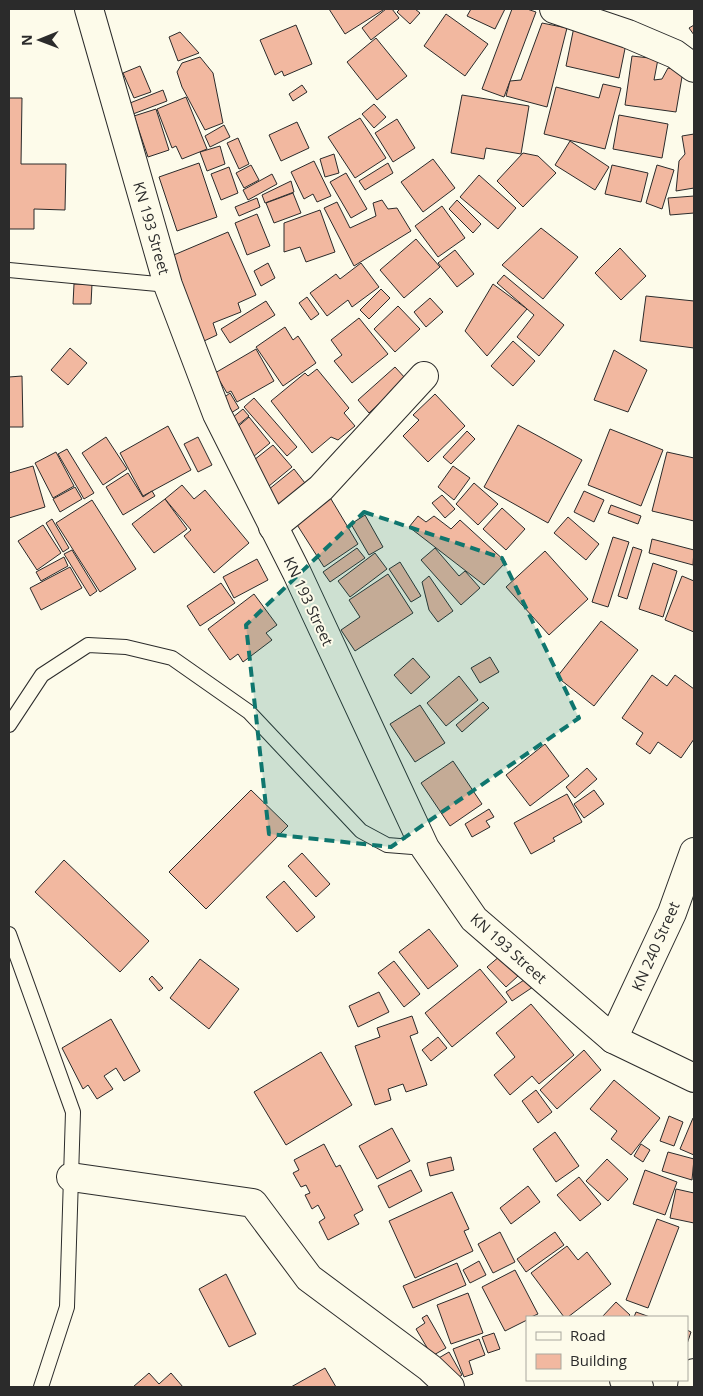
<svg xmlns="http://www.w3.org/2000/svg" width="703" height="1396" font-family="'Open Sans',sans-serif">
	<style>
		.building { fill: #f2b8a0; stroke: #2b2b2b }
		.lines { fill: none; stroke-linecap: round; stroke-linejoin: round }
		.lane-casing { stroke: #2b2b2b; stroke-width: 16 }
		.street-casing { stroke: #2b2b2b; stroke-width: 30 }
		.secondary-casing { stroke: #2b2b2b; stroke-width: 30 }
		.lane { stroke: #fdfbea; stroke-width: 14 }
		.street { stroke: #fdfbea; stroke-width: 28 }
		.secondary { stroke: #fdfbea; stroke-width: 28 }
		.marked { fill: #0f766e; fill-opacity: 0.2; stroke: #0f766e; stroke-width: 4; stroke-dasharray: 10 6; stroke-linejoin: round }
		.labels { text-anchor: middle; dominant-baseline: central; stroke-width: 4; stroke-linejoin: round; paint-order: stroke }
		.street-label { font-size: 15px; fill: #2b2b2b; stroke: #fdfbea }
	</style>
	<rect width="100%" height="100%" fill="#fdfbea"/>
	<g class="building">
		<polygon points="329,9 382,9 383,10 345,34"/>
		<polygon points="386,9 392,9 399,18 371,40 362,28"/>
		<polygon points="400,9 415,9 420,13 410,24 397,12"/>
		<polygon points="471,9 505,9 495,29 467,16"/>
		<polygon points="512,9 527,9 536,12 504,97 482,89"/>
		<polygon points="446,14 488,44 465,76 424,46"/>
		<polygon points="575,22 628,34 619,78 566,66"/>
		<polygon points="542,23 567,28 547,107 506,96 510,81 521,80"/>
		<polygon points="296,25 312,64 284,76 282,71 275,75 260,40"/>
		<polygon points="694,25 694,35 689,28"/>
		<polygon points="180,32 199,53 178,61 169,37"/>
		<polygon points="376,38 407,76 377,100 347,62"/>
		<polygon points="632,56 658,59 654,80 662,79 668,68 683,71 676,112 625,105"/>
		<polygon points="200,57 213,73 223,123 205,130 182,87 177,72 182,63"/>
		<polygon points="140,66 151,92 134,98 123,73"/>
		<polygon points="603,84 621,88 605,149 544,134 556,87 599,98"/>
		<polygon points="302,85 307,92 293,101 289,94"/>
		<polygon points="163,90 167,101 133,114 130,103"/>
		<polygon points="462,95 529,106 521,154 486,148 484,159 451,153"/>
		<polygon points="186,97 207,149 182,159 176,146 172,148 157,109"/>
		<polygon points="9,98 22,98 21,164 66,164 65,210 34,209 34,229 9,229"/>
		<polygon points="374,104 386,117 374,128 362,114"/>
		<polygon points="156,109 169,150 148,157 134,116"/>
		<polygon points="619,115 668,124 662,158 613,149"/>
		<polygon points="360,118 386,158 355,178 328,137"/>
		<polygon points="397,119 415,148 393,162 375,133"/>
		<polygon points="297,122 309,148 281,161 269,135"/>
		<polygon points="224,125 230,137 210,147 205,136"/>
		<polygon points="694,134 694,188 676,191 679,161 685,154 682,136"/>
		<polygon points="238,138 249,164 239,169 227,143"/>
		<polygon points="570,141 609,167 595,190 555,165"/>
		<polygon points="220,146 225,164 207,171 200,152"/>
		<polygon points="523,153 538,156 556,173 523,207 497,181"/>
		<polygon points="334,154 339,173 325,177 320,159"/>
		<polygon points="433,159 455,188 423,212 401,182"/>
		<polygon points="314,161 331,196 317,202 313,194 304,199 291,172"/>
		<polygon points="199,163 217,217 177,231 159,177"/>
		<polygon points="388,163 393,173 365,190 359,181"/>
		<polygon points="251,165 259,180 244,188 236,173"/>
		<polygon points="612,165 648,173 641,202 605,194"/>
		<polygon points="657,165 674,170 662,209 646,203"/>
		<polygon points="229,167 238,193 221,200 211,174"/>
		<polygon points="346,173 367,209 351,218 330,182"/>
		<polygon points="272,174 277,184 248,200 243,190"/>
		<polygon points="479,175 516,208 498,229 460,197"/>
		<polygon points="291,181 294,192 265,203 262,195"/>
		<polygon points="293,193 301,213 274,223 266,203"/>
		<polygon points="694,196 694,213 670,215 668,198"/>
		<polygon points="257,198 260,207 239,216 235,207"/>
		<polygon points="382,200 388,209 397,208 411,231 354,266 324,208 337,202 350,228 376,216 373,203"/>
		<polygon points="457,200 481,224 473,233 449,209"/>
		<polygon points="442,206 465,238 438,257 415,226"/>
		<polygon points="320,210 335,252 306,262 300,247 284,252 284,223"/>
		<polygon points="257,214 270,246 247,255 235,223"/>
		<polygon points="541,228 578,257 543,299 502,265"/>
		<polygon points="228,232 256,295 238,303 241,312 213,323 217,335 204,341 169,257"/>
		<polygon points="416,239 440,267 404,298 380,270"/>
		<polygon points="620,248 646,276 621,300 595,273"/>
		<polygon points="455,250 474,274 457,287 438,263"/>
		<polygon points="268,263 275,278 261,286 254,271"/>
		<polygon points="361,263 379,287 352,307 348,300 327,316 310,293 336,274 340,279"/>
		<polygon points="504,275 564,325 539,356 517,337 534,315 497,283"/>
		<polygon points="74,284 92,284 91,304 73,304"/>
		<polygon points="493,284 527,309 487,356 465,331"/>
		<polygon points="381,289 390,298 369,319 360,310"/>
		<polygon points="646,296 694,301 694,348 640,341"/>
		<polygon points="307,297 319,314 311,320 299,303"/>
		<polygon points="430,298 443,312 426,327 414,312"/>
		<polygon points="266,301 275,315 230,343 221,329"/>
		<polygon points="398,306 420,329 395,352 374,329"/>
		<polygon points="359,318 388,354 352,383 334,361 342,355 331,340"/>
		<polygon points="285,327 293,340 298,336 316,363 283,386 256,347"/>
		<polygon points="513,341 535,361 513,386 491,366"/>
		<polygon points="70,348 87,363 68,385 51,370"/>
		<polygon points="256,349 274,381 237,402 231,391 227,393 215,373"/>
		<polygon points="614,350 647,370 628,412 594,400"/>
		<polygon points="395,367 406,379 369,413 358,400"/>
		<polygon points="317,369 349,408 344,413 355,426 338,440 331,437 312,453 271,401 305,373 308,376"/>
		<polygon points="22,376 23,427 9,427 9,377"/>
		<polygon points="230,393 239,408 231,413 222,399"/>
		<polygon points="435,394 465,426 428,462 403,436 419,420 413,415"/>
		<polygon points="254,398 297,447 287,456 244,407"/>
		<polygon points="243,409 249,416 238,425 232,418"/>
		<polygon points="249,417 270,443 253,457 234,430"/>
		<polygon points="518,425 582,460 548,523 484,487"/>
		<polygon points="168,426 191,470 143,496 120,453"/>
		<polygon points="610,429 663,450 641,506 588,485"/>
		<polygon points="467,431 475,439 451,464 443,457"/>
		<polygon points="106,437 127,469 103,485 82,453"/>
		<polygon points="198,437 212,465 198,472 184,444"/>
		<polygon points="273,445 292,467 269,486 254,460"/>
		<polygon points="67,449 94,493 84,499 58,454"/>
		<polygon points="56,452 74,486 53,498 35,463"/>
		<polygon points="667,452 694,458 694,521 652,511"/>
		<polygon points="33,466 45,507 9,518 9,473"/>
		<polygon points="453,466 470,478 454,500 438,487"/>
		<polygon points="294,469 312,492 286,513 268,490"/>
		<polygon points="128,473 143,497 152,491 155,496 123,515 106,487"/>
		<polygon points="474,483 498,504 478,525 456,504"/>
		<polygon points="182,485 194,499 205,490 249,543 214,573 184,536 191,530 165,499"/>
		<polygon points="75,487 82,499 60,512 53,499"/>
		<polygon points="584,491 604,500 594,522 574,512"/>
		<polygon points="328,494 358,544 324,567 294,520"/>
		<polygon points="442,495 455,509 445,518 432,503"/>
		<polygon points="165,499 187,529 154,553 132,524"/>
		<polygon points="92,500 136,569 100,592 56,523"/>
		<polygon points="611,505 641,516 638,524 608,513"/>
		<polygon points="502,508 525,529 506,550 483,529"/>
		<polygon points="365,515 383,547 369,555 351,524"/>
		<polygon points="418,516 426,522 434,516 451,529 460,520 506,562 484,585 409,527"/>
		<polygon points="568,517 599,544 586,560 554,533"/>
		<polygon points="52,519 69,548 63,552 46,523"/>
		<polygon points="43,525 61,553 37,570 18,541"/>
		<polygon points="613,537 629,542 608,607 592,602"/>
		<polygon points="652,539 694,550 693,565 649,553"/>
		<polygon points="633,547 642,550 627,599 618,596"/>
		<polygon points="357,548 365,558 330,582 323,572"/>
		<polygon points="435,548 459,576 465,571 480,588 461,605 421,560"/>
		<polygon points="72,550 97,591 90,596 64,554"/>
		<polygon points="545,551 588,599 549,635 506,587"/>
		<polygon points="375,553 387,569 350,597 338,581"/>
		<polygon points="64,557 68,566 41,581 36,572"/>
		<polygon points="257,559 268,580 234,598 223,577"/>
		<polygon points="400,562 421,596 411,602 389,569"/>
		<polygon points="653,563 677,571 663,617 639,609"/>
		<polygon points="70,567 82,588 41,610 30,588"/>
		<polygon points="388,574 413,613 355,651 341,630 360,617 349,600"/>
		<polygon points="429,576 453,611 438,622 429,610 422,582"/>
		<polygon points="682,576 694,581 694,632 665,620"/>
		<polygon points="221,583 235,603 200,626 187,606"/>
		<polygon points="254,594 277,625 266,633 272,640 243,662 238,654 230,660 208,629"/>
		<polygon points="601,621 638,650 594,706 557,677"/>
		<polygon points="490,657 499,672 480,683 471,668"/>
		<polygon points="413,658 430,677 411,694 394,675"/>
		<polygon points="652,675 667,686 675,675 694,689 694,739 681,758 658,742 650,754 636,744 643,733 622,718"/>
		<polygon points="459,676 478,700 446,726 427,703"/>
		<polygon points="483,702 489,708 462,732 456,725"/>
		<polygon points="420,705 445,743 415,762 390,724"/>
		<polygon points="545,744 569,776 530,806 506,775"/>
		<polygon points="453,761 482,804 450,826 421,783"/>
		<polygon points="587,768 597,779 575,798 566,787"/>
		<polygon points="251,790 288,826 206,909 169,872"/>
		<polygon points="594,790 604,804 584,818 574,804"/>
		<polygon points="567,794 582,822 553,838 555,841 531,854 514,823"/>
		<polygon points="489,809 494,817 486,821 490,827 472,837 465,824"/>
		<polygon points="302,853 330,884 316,897 288,866"/>
		<polygon points="64,860 149,941 120,972 35,892"/>
		<polygon points="284,881 315,917 297,932 266,897"/>
		<polygon points="429,929 458,966 428,989 399,952"/>
		<polygon points="500,956 518,976 506,987 487,967"/>
		<polygon points="200,959 239,989 209,1029 170,998"/>
		<polygon points="394,961 420,994 404,1007 378,973"/>
		<polygon points="480,969 507,1002 452,1047 425,1013"/>
		<polygon points="152,976 163,988 159,991 149,979"/>
		<polygon points="527,978 533,987 512,1001 506,992"/>
		<polygon points="379,992 389,1012 358,1027 349,1006"/>
		<polygon points="531,1004 574,1055 539,1084 532,1076 510,1095 494,1075 515,1057 496,1033"/>
		<polygon points="412,1016 418,1033 410,1036 427,1085 406,1092 403,1084 388,1089 391,1100 375,1105 355,1046 380,1037 377,1028"/>
		<polygon points="111,1019 140,1071 124,1081 116,1068 104,1076 113,1089 97,1099 88,1085 83,1089 62,1048"/>
		<polygon points="438,1037 447,1048 431,1061 422,1050"/>
		<polygon points="584,1050 601,1070 557,1109 540,1090"/>
		<polygon points="321,1052 352,1105 286,1145 254,1092"/>
		<polygon points="614,1080 660,1118 631,1155 611,1139 617,1131 590,1109"/>
		<polygon points="536,1090 552,1112 538,1123 522,1101"/>
		<polygon points="669,1116 683,1122 674,1146 660,1141"/>
		<polygon points="693,1118 694,1118 694,1155 680,1149"/>
		<polygon points="392,1128 410,1161 377,1179 359,1146"/>
		<polygon points="555,1132 579,1166 556,1182 533,1149"/>
		<polygon points="324,1144 336,1167 340,1165 363,1210 354,1215 359,1224 328,1240 319,1222 325,1218 318,1205 312,1209 305,1195 310,1193 306,1185 301,1187 293,1173 299,1170 294,1160"/>
		<polygon points="641,1144 650,1150 643,1162 634,1156"/>
		<polygon points="668,1152 694,1159 692,1180 662,1171"/>
		<polygon points="451,1157 454,1170 430,1176 427,1163"/>
		<polygon points="607,1159 628,1179 608,1201 586,1181"/>
		<polygon points="411,1170 422,1191 389,1208 378,1186"/>
		<polygon points="645,1170 677,1182 665,1215 633,1204"/>
		<polygon points="579,1177 601,1204 580,1221 557,1195"/>
		<polygon points="528,1186 540,1202 511,1224 500,1208"/>
		<polygon points="676,1189 694,1193 694,1223 670,1218"/>
		<polygon points="452,1192 469,1229 464,1231 473,1251 415,1278 389,1221"/>
		<polygon points="657,1219 679,1227 648,1308 626,1300"/>
		<polygon points="500,1232 515,1262 493,1273 478,1244"/>
		<polygon points="555,1232 564,1245 526,1272 517,1259"/>
		<polygon points="567,1246 578,1260 587,1252 611,1284 568,1317 564,1317 531,1273"/>
		<polygon points="479,1261 486,1275 470,1283 463,1270"/>
		<polygon points="457,1263 466,1285 413,1308 403,1286"/>
		<polygon points="515,1270 538,1314 531,1317 527,1317 527,1320 505,1331 482,1287"/>
		<polygon points="226,1274 256,1334 229,1347 199,1289"/>
		<polygon points="468,1293 483,1333 451,1344 437,1305"/>
		<polygon points="616,1302 630,1315 628,1317 602,1317"/>
		<polygon points="636,1312 650,1317 634,1317"/>
		<polygon points="427,1315 446,1348 432,1356 416,1329 425,1323 422,1318"/>
		<polygon points="687,1330 691,1332 687,1344"/>
		<polygon points="494,1333 500,1349 488,1353 482,1337"/>
		<polygon points="479,1339 485,1355 469,1361 473,1374 464,1377 453,1349"/>
		<polygon points="449,1352 462,1375 450,1383 437,1359"/>
		<polygon points="325,1368 336,1387 291,1387"/>
		<polygon points="149,1373 159,1384 171,1373 183,1387 133,1387"/>
	</g>
	<g class="lines">
		<g class="lane-casing">
			<g id="lane">
				<polyline points="9,270 168,285"/>
				<polyline points="9,725 42,675 88,645 126,647 172,658 249,712 361,831 387,845 425,848"/>
				<polyline points="9,934 73,1112 67,1307 41,1387"/>
			</g>
		</g>
		<g class="street-casing">
			<g id="street">
				<polyline points="554,9 628,34 675,54 694,68"/>
				<polyline points="273,527 321,488 424,376"/>
				<polyline points="613,1039 672,913 694,852"/>
				<polyline points="71,1177 253,1203 309,1278 430,1368 450,1387"/>
				<polyline points="624,1380 639,1387"/>
				<polyline points="692,1387 694,1373"/>
			</g>
		</g>
		<g class="secondary-casing">
			<polyline id="secondary" points="89,9 168,285 217,414 297,573 425,848 474,919 613,1039 694,1078"/>
		</g>
		<use href="#lane" class="lane"/>
		<use href="#street" class="street"/>
		<use href="#secondary" class="secondary"/>
	</g>
	<path class="marked" d="M364 512 502 558 579 718 391 847 269 834 246 625Z"/>
	<g class="labels">
		<g class="street-label">
			<text transform="translate(152 228) rotate(74)">KN 193 Street</text>
			<text transform="translate(309 601) rotate(65)">KN 193 Street</text>
			<text transform="translate(655 946) rotate(-66)">KN 240 Street</text>
			<text transform="translate(509 948) rotate(42)">KN 193 Street</text>
		</g>
	</g>
	<rect width="703" height="1396" fill="none" stroke="#2b2b2b" stroke-width="20"/>
	<rect x="526" y="1316" width="162" height="65" fill="#fdfbea" stroke="#a9a89e"/>
	<rect x="536" y="1332" width="25" height="8" fill="#fdfbea" stroke="#a9a89e"/>
	<text x="570" y="1341" font-size="15" fill="#2b2b2b">Road</text>
	<rect x="536" y="1354" width="25" height="15" fill="#f2b8a0" stroke="#a9a89e"/>
	<text x="570" y="1366" font-size="15" fill="#2b2b2b">Building</text>
	<g transform="translate(40 40) rotate(269)" stroke="#fdfbea" stroke-width="4" paint-order="stroke">
	<path d="M0-4L9 19L0 12L-9 19Z" fill="#2b2b2b"/>
	<text y="-8" font-size="14" font-weight="bold" text-anchor="middle" fill="#2b2b2b">N</text>
	</g>
</svg>
